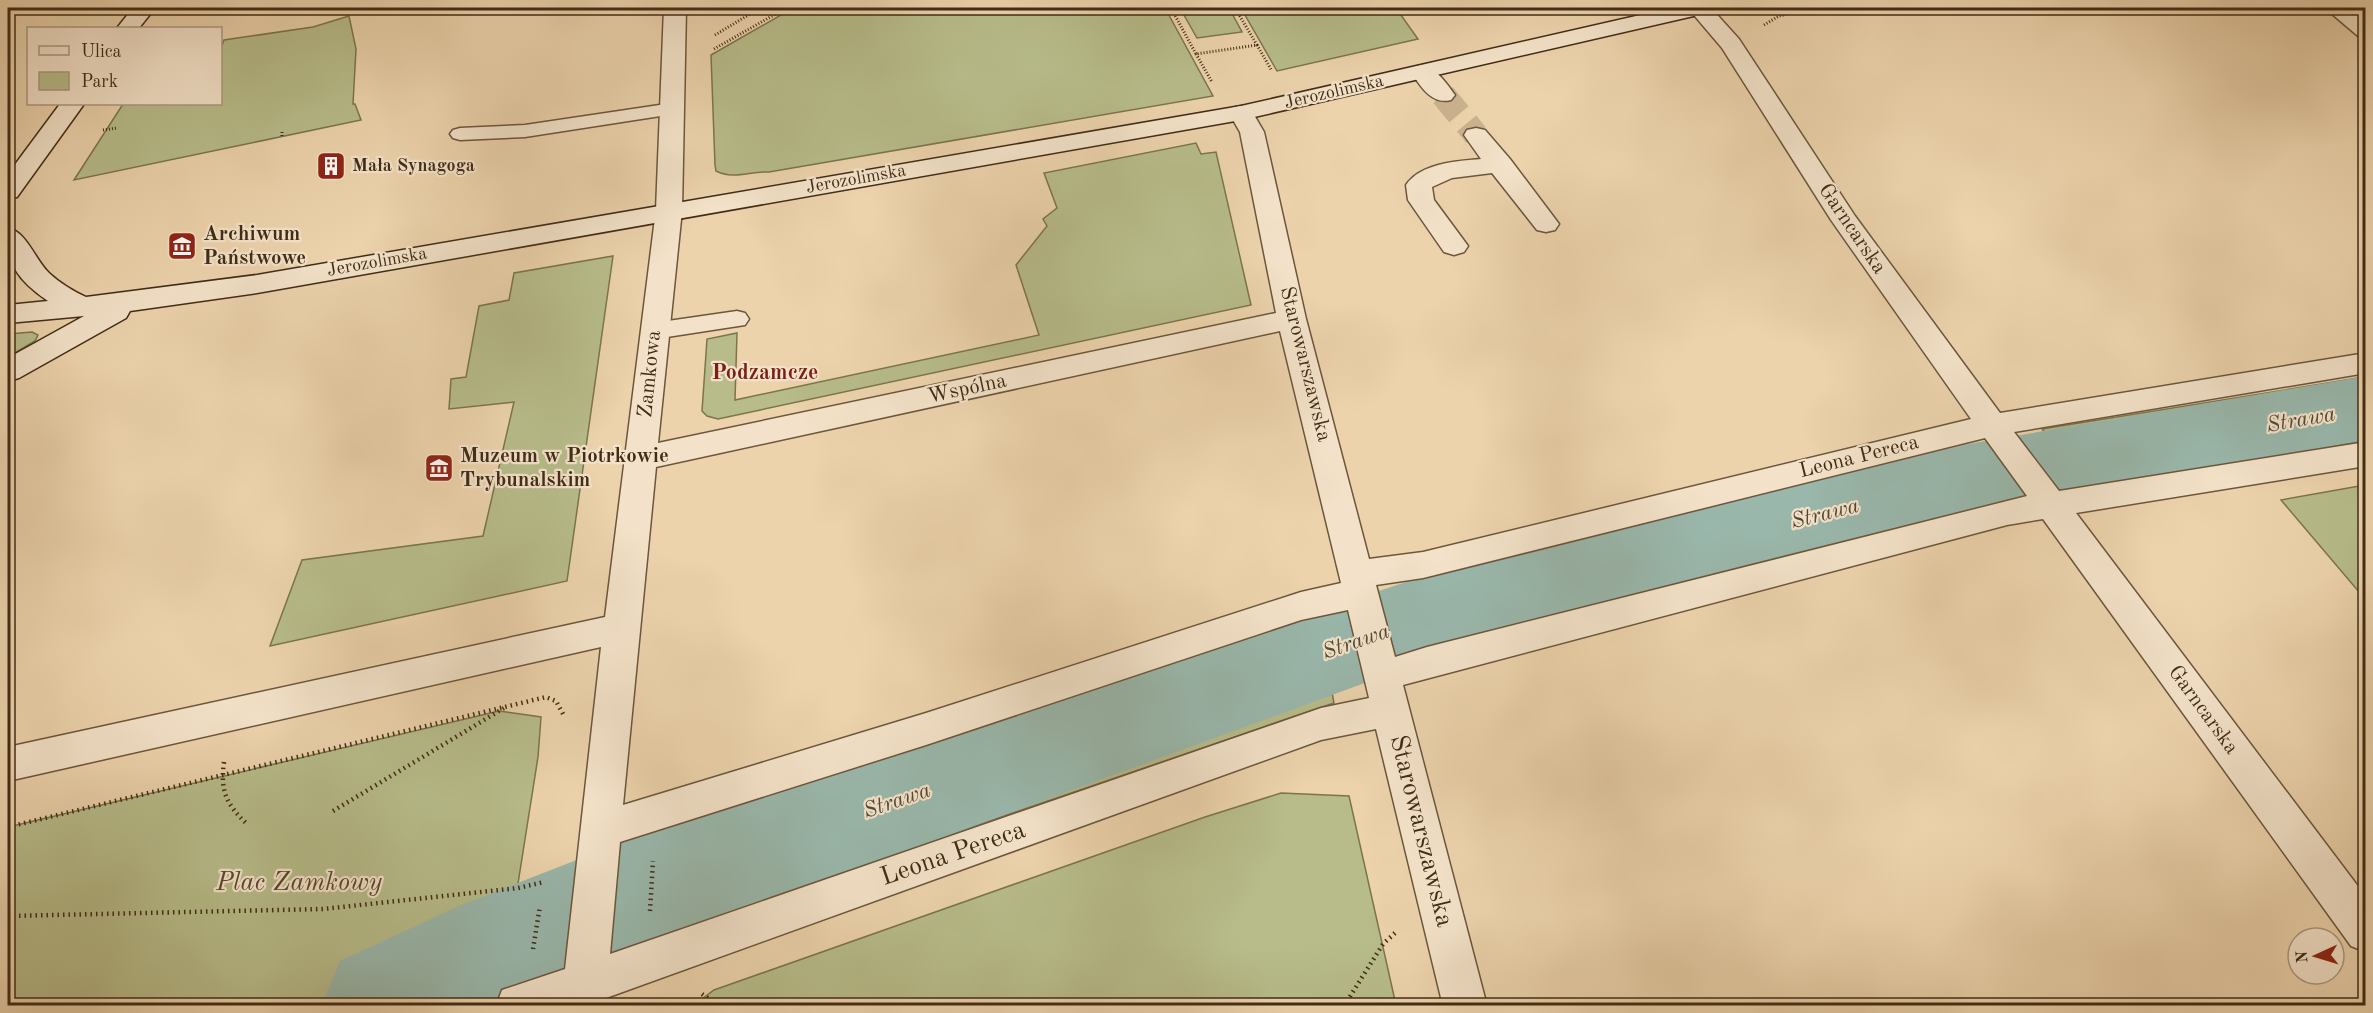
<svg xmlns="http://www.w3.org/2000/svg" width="2373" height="1013" font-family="'Old Standard TT',serif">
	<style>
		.green { fill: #b7bc8a; stroke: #7c7450; stroke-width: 1.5 }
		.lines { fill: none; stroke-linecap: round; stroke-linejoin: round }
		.river { fill: #99b7ab; fill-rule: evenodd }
		.street-tunnel { stroke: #cab28e; stroke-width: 25; stroke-dasharray: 25 12; stroke-linecap: butt }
		.lane-casing { stroke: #6c563c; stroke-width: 3 }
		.street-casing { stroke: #6c563c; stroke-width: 3 }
		.secondary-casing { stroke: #412c17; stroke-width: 3 }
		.path-far1 { stroke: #412c17; stroke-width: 3; stroke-dasharray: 1 2; stroke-linecap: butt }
		.path { stroke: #412c17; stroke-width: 4.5; stroke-dasharray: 1.5 4; stroke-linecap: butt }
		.lane { fill: #f3e2c9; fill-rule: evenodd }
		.street { fill: #f3e2c9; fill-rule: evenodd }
		.secondary { fill: #f3e2c9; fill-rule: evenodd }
		.labels { text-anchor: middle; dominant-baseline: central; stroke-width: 4.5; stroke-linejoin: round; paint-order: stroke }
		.far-street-label { font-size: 18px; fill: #412c17; stroke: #f3e2c9 }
		.far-poi-label { font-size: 18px; font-weight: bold; fill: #412c17; stroke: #f3e2c9; text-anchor: start }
		.street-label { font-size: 21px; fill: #412c17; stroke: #f3e2c9 }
		.poi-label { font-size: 21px; font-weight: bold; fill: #412c17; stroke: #f3e2c9; text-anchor: start }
		.neighbourhood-label { font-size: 22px; font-weight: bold; fill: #7a1f14; stroke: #f3e2c9 }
		.water-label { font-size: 22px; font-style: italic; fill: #534835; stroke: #f3e2c9 }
		.near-street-label { font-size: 26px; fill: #412c17; stroke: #f3e2c9 }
		.near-park-label { font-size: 26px; font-style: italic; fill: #59492e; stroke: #f3e2c9 }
	</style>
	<rect width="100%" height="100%" fill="#ecd3ac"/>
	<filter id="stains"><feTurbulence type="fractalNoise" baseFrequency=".00333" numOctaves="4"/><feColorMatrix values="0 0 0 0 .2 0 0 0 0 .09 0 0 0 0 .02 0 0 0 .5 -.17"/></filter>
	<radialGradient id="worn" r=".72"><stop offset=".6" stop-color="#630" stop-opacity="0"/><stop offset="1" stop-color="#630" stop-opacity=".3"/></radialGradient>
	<g class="green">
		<path d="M793 8H1165L1213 96 769 172C750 171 734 180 716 171L715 165 711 55Z"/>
		<polygon points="1180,8 1229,8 1242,32 1197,38"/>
		<polygon points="1241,8 1396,8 1418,39 1277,71"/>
		<polygon points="349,16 356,49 353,104 355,104 361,120 74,180 123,104 220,104 221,48 224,40 313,27"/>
		<polygon points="1196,143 1201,154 1216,152 1251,305 718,419 707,416 702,411 707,339 737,333 735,400 1039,335 1016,265 1047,226 1043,219 1057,208 1044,173"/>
		<polygon points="613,256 567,581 270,646 302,560 483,536 514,402 449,409 451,379 466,377 479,306 509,300 514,273"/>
		<polygon points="32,332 38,335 35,341 8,357 8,334"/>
		<polygon points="2365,377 2365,393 2177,425 2051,440 2042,429"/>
		<polygon points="2365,425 2365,440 2190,471 2090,484 2076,469 2187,457"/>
		<polygon points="1948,452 1957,463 1455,585 1426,595 1421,581"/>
		<polygon points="2365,485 2366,485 2365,599 2281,500"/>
		<polygon points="1329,676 1334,703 665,932 665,911"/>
		<polygon points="499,711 541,717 538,757 513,915 326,1005 8,1005 8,827"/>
		<polygon points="1281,793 1349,796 1396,1005 694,1005 714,990 1205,817"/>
		<polygon points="508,963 503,989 469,1005 418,1005"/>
	</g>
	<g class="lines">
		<polygon class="river" points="2366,376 2366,440 1968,514 1490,637 696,928 520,1006 321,1006 340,961 459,906 669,824 1479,558 1968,444"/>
		<polyline class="street-tunnel" points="1443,95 1476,135"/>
		<g class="lane-casing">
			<g id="lane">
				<polygon points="673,103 680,105 683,109 680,113 525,137 460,140 453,138 450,134 453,130 460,128 525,125"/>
				<polygon points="737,311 745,313 749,319 745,325 654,339 646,337 642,331 646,325 654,323"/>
			</g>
		</g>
		<g class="street-casing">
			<g id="street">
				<path d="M664 8H686L682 210 658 443 1276 313 1240 132 1229 113 1232 108 1241 106 1250 108 1264 132 1306 319 1369 559 1423 552 1971 419 1831 220 1722 48 1688 8H1711L1739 39 1855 216 2000 413 2366 353V373L2014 432 2059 491 2366 442V466L2076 513 2366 897V952L2351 946 2043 519 2007 525 1403 685 1487 1006H1443L1376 729 1321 740 606 998 605 1006H496L502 990 565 969 601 647 8 781V747L605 617 656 210ZM1280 331 1341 583 1301 592 926 713 623 805 656 467ZM1985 438 2027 496 1427 647 1395 657 1376 585 1423 578ZM1348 610 1369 698 1321 708 610 954 620 842 926 745 1301 620Z"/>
				<polygon points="2325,8 2349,8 2366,20 2366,38 2358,36"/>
				<path d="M1423 65C1436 68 1447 84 1455 95L1451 100C1432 105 1421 87 1411 72L1415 67Z"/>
				<path d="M1476 128 1485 130 1510 159 1559 224 1555 230 1546 232 1537 230 1492 173 1452 178 1432 187 1434 200 1468 246 1464 252 1454 255 1444 252 1408 200 1406 185C1421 163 1457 161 1481 159L1464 135 1467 130Z"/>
			</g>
		</g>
		<g class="secondary-casing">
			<g id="secondary">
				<polygon points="133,8 155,8 139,28 117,28"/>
				<path d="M1671 8H1709L1706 13 1698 15 1241 120 257 293 130 311 126 318 19 378 8 381V358L84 316 8 323V305L48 301C19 281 4 263 8 228 27 232 35 260 49 273 60 283 73 291 86 297L257 275 1241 106Z"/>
				<polygon points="60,104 84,104 17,197 8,199 8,174"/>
			</g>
		</g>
		<g class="path-far1">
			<polyline points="1171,8 1196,54 1257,45 1235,8"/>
			<polyline points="1764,25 1779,16 1814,8"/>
			<polyline points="715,35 760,8"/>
			<polyline points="1257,45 1272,71"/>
			<polyline points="714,49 786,8"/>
			<polyline points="1196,54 1212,82"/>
			<polyline points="103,130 117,128"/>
			<polyline points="282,132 282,136"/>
		</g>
		<g class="path">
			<path d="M224 762C220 790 226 804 246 823"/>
			<polyline points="333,811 504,708"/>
			<polyline points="8,827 546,697 556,701 563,714"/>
			<polyline points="650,911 653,861"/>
			<polyline points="8,916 323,909 518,888 544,882"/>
			<polyline points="533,949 540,906"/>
			<polyline points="702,994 719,1006"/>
			<polyline points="1344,1006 1383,944 1395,933"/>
		</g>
		<use href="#lane" class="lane"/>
		<use href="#street" class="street"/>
		<use href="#secondary" class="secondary"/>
	</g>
	<defs>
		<g id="building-square" transform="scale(1.5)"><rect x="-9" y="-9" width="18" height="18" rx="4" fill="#8f2418" stroke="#f3e2c9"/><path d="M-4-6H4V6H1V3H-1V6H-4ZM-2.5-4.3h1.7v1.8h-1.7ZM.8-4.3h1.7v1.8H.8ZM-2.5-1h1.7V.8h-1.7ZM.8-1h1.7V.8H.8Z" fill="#fff"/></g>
		<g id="museum-square" transform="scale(1.5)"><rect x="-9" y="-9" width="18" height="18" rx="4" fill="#8f2418" stroke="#f3e2c9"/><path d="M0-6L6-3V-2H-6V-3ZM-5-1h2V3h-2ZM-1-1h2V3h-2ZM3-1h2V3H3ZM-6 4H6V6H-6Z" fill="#fff"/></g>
	</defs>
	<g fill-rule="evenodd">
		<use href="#building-square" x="331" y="166"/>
		<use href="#museum-square" x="182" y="246"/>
		<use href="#museum-square" x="439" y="468"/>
	</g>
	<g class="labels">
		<g class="far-street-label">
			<text transform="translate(1334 92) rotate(-13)">Jerozolimska</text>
			<text transform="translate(856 179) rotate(-10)">Jerozolimska</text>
			<text transform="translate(377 262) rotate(-10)">Jerozolimska</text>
		</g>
		<g class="far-poi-label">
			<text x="352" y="166">Mała Synagoga</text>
		</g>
		<g class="street-label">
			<text transform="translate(1852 229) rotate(56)">Garncarska</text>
			<text transform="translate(1305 364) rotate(76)">Starowarszawska</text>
			<text transform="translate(650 374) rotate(-84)">Zamkowa</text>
			<text transform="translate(967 389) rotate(-12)">Wspólna</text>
			<text transform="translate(1859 457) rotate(-14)">Leona Pereca</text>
			<text transform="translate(2203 710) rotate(54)">Garncarska</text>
		</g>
		<g class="poi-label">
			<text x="203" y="234">Archiwum<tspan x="203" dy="24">Państwowe</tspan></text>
			<text x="460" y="456">Muzeum w Piotrkowie<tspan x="460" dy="24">Trybunalskim</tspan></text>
		</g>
		<g class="neighbourhood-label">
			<text x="765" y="373">Podzamcze</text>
		</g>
		<g class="water-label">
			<text transform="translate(2301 420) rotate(-10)">Strawa</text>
			<text transform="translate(1825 514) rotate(-14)">Strawa</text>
			<text transform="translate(1356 642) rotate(-19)">Strawa</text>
			<text transform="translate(897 801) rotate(-19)">Strawa</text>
		</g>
		<g class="near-street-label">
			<text transform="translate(1421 831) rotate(76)">Starowarszawska</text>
			<text transform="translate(953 854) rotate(-19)">Leona Pereca</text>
		</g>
		<g class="near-park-label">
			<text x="299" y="883">Plac Zamkowy</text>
		</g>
	</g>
	<rect width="2373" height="1013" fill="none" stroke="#ecd3ac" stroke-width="30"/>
	<rect x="9" y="9" width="2355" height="995" fill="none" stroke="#412c17" stroke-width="3"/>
	<rect x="15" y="15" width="2343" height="983" fill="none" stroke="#412c17" stroke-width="1.5"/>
	<rect x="27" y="27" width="195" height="78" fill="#f3e2c9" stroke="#ac9982" stroke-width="1.5"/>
	<rect x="39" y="46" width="30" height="9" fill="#f3e2c9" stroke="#ac9982" stroke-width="1.5"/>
	<text x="81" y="57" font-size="18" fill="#412c17">Ulica</text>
	<rect x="39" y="72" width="30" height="18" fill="#b7bc8a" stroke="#ac9982" stroke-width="1.5"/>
	<text x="81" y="87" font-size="18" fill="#412c17">Park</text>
	<g transform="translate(2316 956) rotate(266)"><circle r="28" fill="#f3e2c9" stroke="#ac9982" stroke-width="1.5"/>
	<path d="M0-4.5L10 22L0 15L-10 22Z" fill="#8f2418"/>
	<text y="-9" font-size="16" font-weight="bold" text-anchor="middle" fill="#412c17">N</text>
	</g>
	<rect width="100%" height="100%" filter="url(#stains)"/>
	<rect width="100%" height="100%" fill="url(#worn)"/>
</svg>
